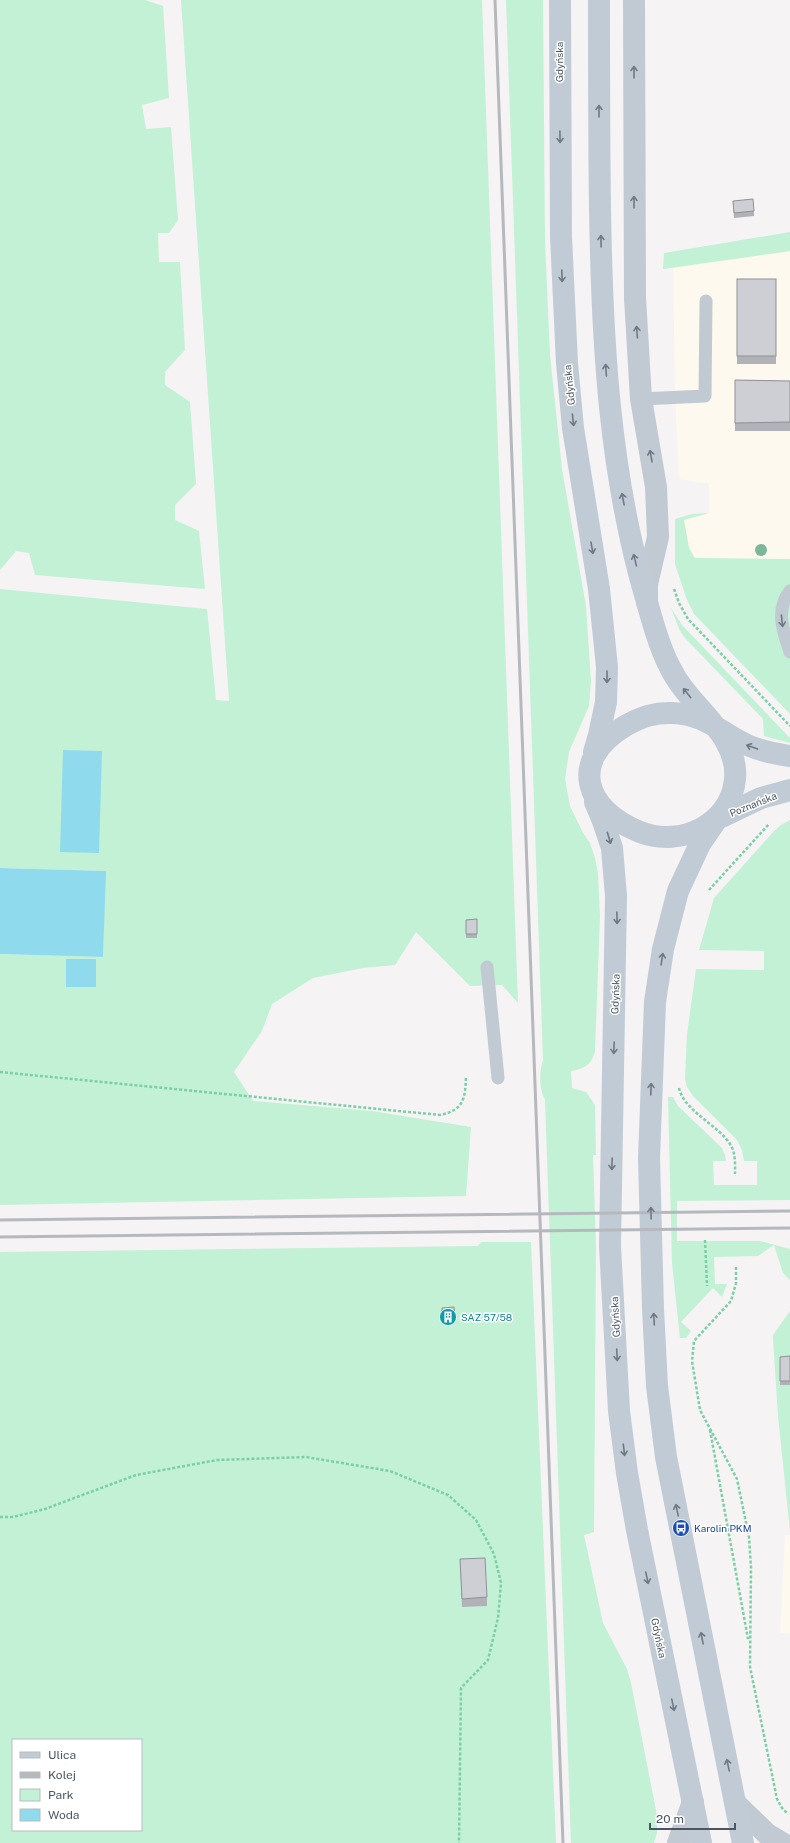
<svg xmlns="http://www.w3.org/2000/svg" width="790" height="1843" font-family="'Public Sans',sans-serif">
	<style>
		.commercial { fill: #fdf9ef }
		.green { fill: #c3f1d5; fill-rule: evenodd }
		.water { fill: #90daee }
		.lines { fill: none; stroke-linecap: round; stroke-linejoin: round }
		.path { stroke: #7ad0a6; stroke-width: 2.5; stroke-dasharray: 3 2; stroke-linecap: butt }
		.lane { stroke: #c1cad2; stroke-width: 13 }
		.street { stroke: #c1cad2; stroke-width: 22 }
		.secondary { stroke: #c1cbd6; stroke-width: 22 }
		.rail { stroke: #b5b8bd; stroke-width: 3 }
		.tree { fill: #7bb799 }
		.wall { fill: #b0b2b7 }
		.building { fill: #cdcfd5; stroke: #909195 }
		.oneway { stroke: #6e7983 }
		.oneway2 { stroke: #6e7984 }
		.labels { text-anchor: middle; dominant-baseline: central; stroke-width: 3; stroke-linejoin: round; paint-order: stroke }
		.street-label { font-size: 10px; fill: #4a5661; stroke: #fff }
		.culture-label { font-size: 10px; fill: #0d838f; stroke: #fff; text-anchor: start }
		.transit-label { font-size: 10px; fill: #164399; stroke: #fff; text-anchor: start }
	</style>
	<rect width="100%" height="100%" fill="#f5f3f3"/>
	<g class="commercial">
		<polygon points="790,251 790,714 694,614 687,600 689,548 684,520 709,513 709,484 679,479 675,397 673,268"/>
		<polygon points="785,1535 790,1535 790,1633 780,1633"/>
	</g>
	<g class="green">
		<polygon points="0,0 145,0 163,6 169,98 142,105 146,129 171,127 178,220 169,233 158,233 159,262 180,262 185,350 165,372 165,385 190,402 196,484 175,505 175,520 199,531 205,589 35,575 29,553 16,551 0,570"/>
		<polygon points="181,0 482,0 518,1003 502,985 470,986 416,932 395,965 363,968 313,978 272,1004 262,1031 234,1072 253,1101 372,1111 471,1127 466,1196 0,1205 0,954 103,957 105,871 0,868 0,589 207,609 216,700 229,701"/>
		<path d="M506 0H543L545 241 550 355 562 469 586 606 591 681 589 706 569 752 565 779 570 806 582 831 590 843 595 858 598 873 600 916 595 1052C591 1065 584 1069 571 1071L572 1088 586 1092 595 1105 596 1155H593L596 1247 594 1532 584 1535 603 1623 627 1669 631 1683 657 1815V1833L654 1843H571L545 1100C539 1089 539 1072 543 1060Z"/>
		<polygon points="790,232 790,251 663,269 664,253"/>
		<polygon points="709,513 684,520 689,548 695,558 790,559 790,714 694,614 687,600 675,564 675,519 692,514"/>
		<polygon points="671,608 682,625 790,738 790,743 764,736 763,719 686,639 680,631"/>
		<polygon points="790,820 790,1200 677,1201 677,1241 760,1241 790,1249 790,1280 783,1273 774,1245 758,1256 714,1257 715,1284 727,1284 722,1297 713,1288 681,1322 691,1331 686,1338 680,1338 672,1263 668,1097 673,1097 678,1106 722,1148 725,1155 726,1161 713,1161 714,1185 757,1185 757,1161 744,1161 742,1150 737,1140 693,1096 687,1087 685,1079 687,1034 696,969 764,970 764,951 699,950 714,898 774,831 781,825"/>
		<path d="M481 1242H531L556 1843H0V1252L478 1246ZM13 1740H141V1830H13Z"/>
		<polygon points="790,1311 790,1531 778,1416 773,1339 773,1335"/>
	</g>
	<g class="water">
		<polygon points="63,750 102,751 99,853 60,852"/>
		<polygon points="0,868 106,871 103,957 0,954"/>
		<rect x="66" y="959" width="30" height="28"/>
	</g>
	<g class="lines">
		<g class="path">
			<polyline points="674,589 679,603 688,619 790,726"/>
			<polyline points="709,890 769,824"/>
			<path d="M0 1072 440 1115C464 1110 465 1099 466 1077"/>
			<path d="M679 1088C684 1111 718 1125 730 1144 736 1153 735 1164 735 1174"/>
			<polyline points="705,1240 707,1286"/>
			<polyline points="736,1267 736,1283 731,1301 694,1341 692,1361 700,1410 737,1479 749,1537 751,1567 750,1667 777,1799 782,1808 788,1814"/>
			<polyline points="710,1430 748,1639"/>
			<polyline points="0,1517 13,1517 45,1509 136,1475 217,1460 306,1457 390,1471 448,1495 476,1520 494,1554 501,1583 498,1618 488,1660 461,1688 459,1843"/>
		</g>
		<g class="lane">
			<polyline points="641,399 705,396 706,301"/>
			<path d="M790 591C775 610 783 631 790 652"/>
			<polyline points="487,967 498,1078"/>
		</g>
		<g class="street">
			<polyline points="634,0 635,298 641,399 656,487 658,537 647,584 647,602"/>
			<polyline points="736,1804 767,1834 782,1843"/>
			<polyline points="678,1843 693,1802"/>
		</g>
		<g class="secondary">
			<polyline points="560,0 561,237 567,363 573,428 599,589 607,667 606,702 599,735 594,752"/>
			<path d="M599 0C599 69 599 139 600 208 602 341 609 474 647 602 654 627 662 656 676 678 695 710 739 737 735 779 731 824 681 848 640 832 584 810 568 760 625 726 641 717 655 712 673 713 705 714 721 733 747 745 761 751 776 754 790 756"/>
			<polyline points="595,802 603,821 612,848 616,896 610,1246 619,1411 627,1473 637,1530 701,1843"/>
			<polyline points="743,1843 666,1457 657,1386 653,1309 649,1158 655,1002 663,949 678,891 700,844 717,819 761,798 790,790"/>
		</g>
		<g class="rail">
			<polyline points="495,0 563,1843"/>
			<polyline points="0,1220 790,1211"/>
			<polyline points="0,1237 790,1228"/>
		</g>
	</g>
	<circle class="tree" cx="761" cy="550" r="6"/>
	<g class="wall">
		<polygon points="733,201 754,211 754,216 734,218"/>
		<rect x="737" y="279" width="39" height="85"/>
		<polygon points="735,380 790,381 790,431 735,431"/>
		<polygon points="477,919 477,938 466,938 466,920"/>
		<polygon points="442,1308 455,1317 455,1321 442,1322"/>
		<polygon points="790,1356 790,1385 780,1385 780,1357"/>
		<polygon points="460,1559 487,1597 487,1606 462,1607"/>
	</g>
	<g class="building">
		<polygon points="753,199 754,211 734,213 733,201"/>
		<rect x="737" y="279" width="39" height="77"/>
		<polygon points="735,380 790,381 790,422 735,423"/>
		<polygon points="477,919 477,934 466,934 466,920"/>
		<polygon points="454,1307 455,1317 442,1318 442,1308"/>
		<polygon points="790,1356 790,1381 780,1381 780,1357"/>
		<polygon points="485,1558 487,1597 462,1599 460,1559"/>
	</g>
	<defs><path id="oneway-shaft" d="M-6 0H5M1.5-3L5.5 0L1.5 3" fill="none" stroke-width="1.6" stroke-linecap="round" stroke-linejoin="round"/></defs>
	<g class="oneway">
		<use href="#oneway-shaft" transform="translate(634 72) rotate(-90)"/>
		<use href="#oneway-shaft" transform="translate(634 202) rotate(-90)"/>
		<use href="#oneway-shaft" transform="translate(637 332) rotate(-94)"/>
		<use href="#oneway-shaft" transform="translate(651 456) rotate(-100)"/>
		<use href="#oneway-shaft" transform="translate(782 621) rotate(84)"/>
	</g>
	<g class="oneway2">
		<use href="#oneway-shaft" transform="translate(599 111) rotate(-90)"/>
		<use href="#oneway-shaft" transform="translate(560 137) rotate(89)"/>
		<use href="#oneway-shaft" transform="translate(601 241) rotate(-91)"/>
		<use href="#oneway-shaft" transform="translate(562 276) rotate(88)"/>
		<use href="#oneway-shaft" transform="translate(606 370) rotate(-94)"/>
		<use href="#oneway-shaft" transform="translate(573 420) rotate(84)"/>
		<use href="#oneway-shaft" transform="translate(623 499) rotate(-101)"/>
		<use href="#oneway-shaft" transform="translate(592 548) rotate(80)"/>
		<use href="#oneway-shaft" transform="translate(635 560) rotate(-104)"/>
		<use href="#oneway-shaft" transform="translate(607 677) rotate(90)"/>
		<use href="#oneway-shaft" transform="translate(687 693) rotate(-129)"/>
		<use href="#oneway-shaft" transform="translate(752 747) rotate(-160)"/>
		<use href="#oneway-shaft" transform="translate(609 838) rotate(74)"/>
		<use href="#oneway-shaft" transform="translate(617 918) rotate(89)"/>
		<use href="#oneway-shaft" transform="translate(662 959) rotate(-81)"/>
		<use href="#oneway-shaft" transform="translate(614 1048) rotate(92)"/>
		<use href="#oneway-shaft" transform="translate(651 1089) rotate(-88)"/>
		<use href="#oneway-shaft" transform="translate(612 1164) rotate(91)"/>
		<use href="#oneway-shaft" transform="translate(651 1213) rotate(-91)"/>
		<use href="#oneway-shaft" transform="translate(654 1319) rotate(-93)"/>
		<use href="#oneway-shaft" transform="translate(617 1355) rotate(87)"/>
		<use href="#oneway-shaft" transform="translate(624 1450) rotate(83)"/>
		<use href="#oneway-shaft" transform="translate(677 1510) rotate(-102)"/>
		<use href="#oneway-shaft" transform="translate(647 1578) rotate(78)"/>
		<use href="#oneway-shaft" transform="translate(702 1638) rotate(-101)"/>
		<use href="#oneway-shaft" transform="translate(673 1705) rotate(78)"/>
		<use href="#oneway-shaft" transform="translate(728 1765) rotate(-102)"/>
	</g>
	<defs>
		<g id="building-disc" transform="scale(0.9)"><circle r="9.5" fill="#0f9aa8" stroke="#fff"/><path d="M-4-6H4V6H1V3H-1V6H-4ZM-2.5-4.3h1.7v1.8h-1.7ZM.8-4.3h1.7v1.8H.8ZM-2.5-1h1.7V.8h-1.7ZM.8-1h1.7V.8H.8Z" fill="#fff"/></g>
		<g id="bus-disc" transform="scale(0.9)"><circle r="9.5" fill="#1a4fb4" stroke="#fff"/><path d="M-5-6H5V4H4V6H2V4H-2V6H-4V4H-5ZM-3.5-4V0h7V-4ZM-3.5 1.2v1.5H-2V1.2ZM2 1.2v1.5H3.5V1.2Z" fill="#fff"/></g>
	</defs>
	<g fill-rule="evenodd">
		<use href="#building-disc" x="448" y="1317"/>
		<use href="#bus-disc" x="681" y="1528"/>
	</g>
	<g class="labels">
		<g class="street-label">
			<text transform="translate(559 62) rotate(-90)">Gdyńska</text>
			<text transform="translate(569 385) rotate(-96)">Gdyńska</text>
			<text transform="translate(753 804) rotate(-22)">Poznańska</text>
			<text transform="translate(615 994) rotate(-88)">Gdyńska</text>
			<text transform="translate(615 1317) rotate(-93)">Gdyńska</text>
			<text transform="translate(659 1638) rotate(78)">Gdyńska</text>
		</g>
		<g class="culture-label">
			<text x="461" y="1317">SAZ 57/58</text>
		</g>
		<g class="transit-label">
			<text x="694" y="1528">Karolin PKM</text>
		</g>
	</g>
	<rect x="12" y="1739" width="130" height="92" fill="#ffffff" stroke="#b7bbc0"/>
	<rect x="20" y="1752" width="20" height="6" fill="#c1cbd6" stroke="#b7bbc0"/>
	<text x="48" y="1759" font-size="12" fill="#4a5661">Ulica</text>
	<rect x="20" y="1772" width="20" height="6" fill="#b5b8bd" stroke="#b7bbc0"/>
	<text x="48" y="1779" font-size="12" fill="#4a5661">Kolej</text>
	<rect x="20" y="1789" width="20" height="12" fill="#c3f1d5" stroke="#b7bbc0"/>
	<text x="48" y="1799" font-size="12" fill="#4a5661">Park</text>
	<rect x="20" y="1809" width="20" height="12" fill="#90daee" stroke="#b7bbc0"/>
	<text x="48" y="1819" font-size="12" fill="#4a5661">Woda</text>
	<path d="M650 1823v6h85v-6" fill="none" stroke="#4a5661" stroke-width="2"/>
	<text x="656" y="1823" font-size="12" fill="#4a5661" stroke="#ffffff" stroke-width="3" paint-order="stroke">20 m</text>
</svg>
